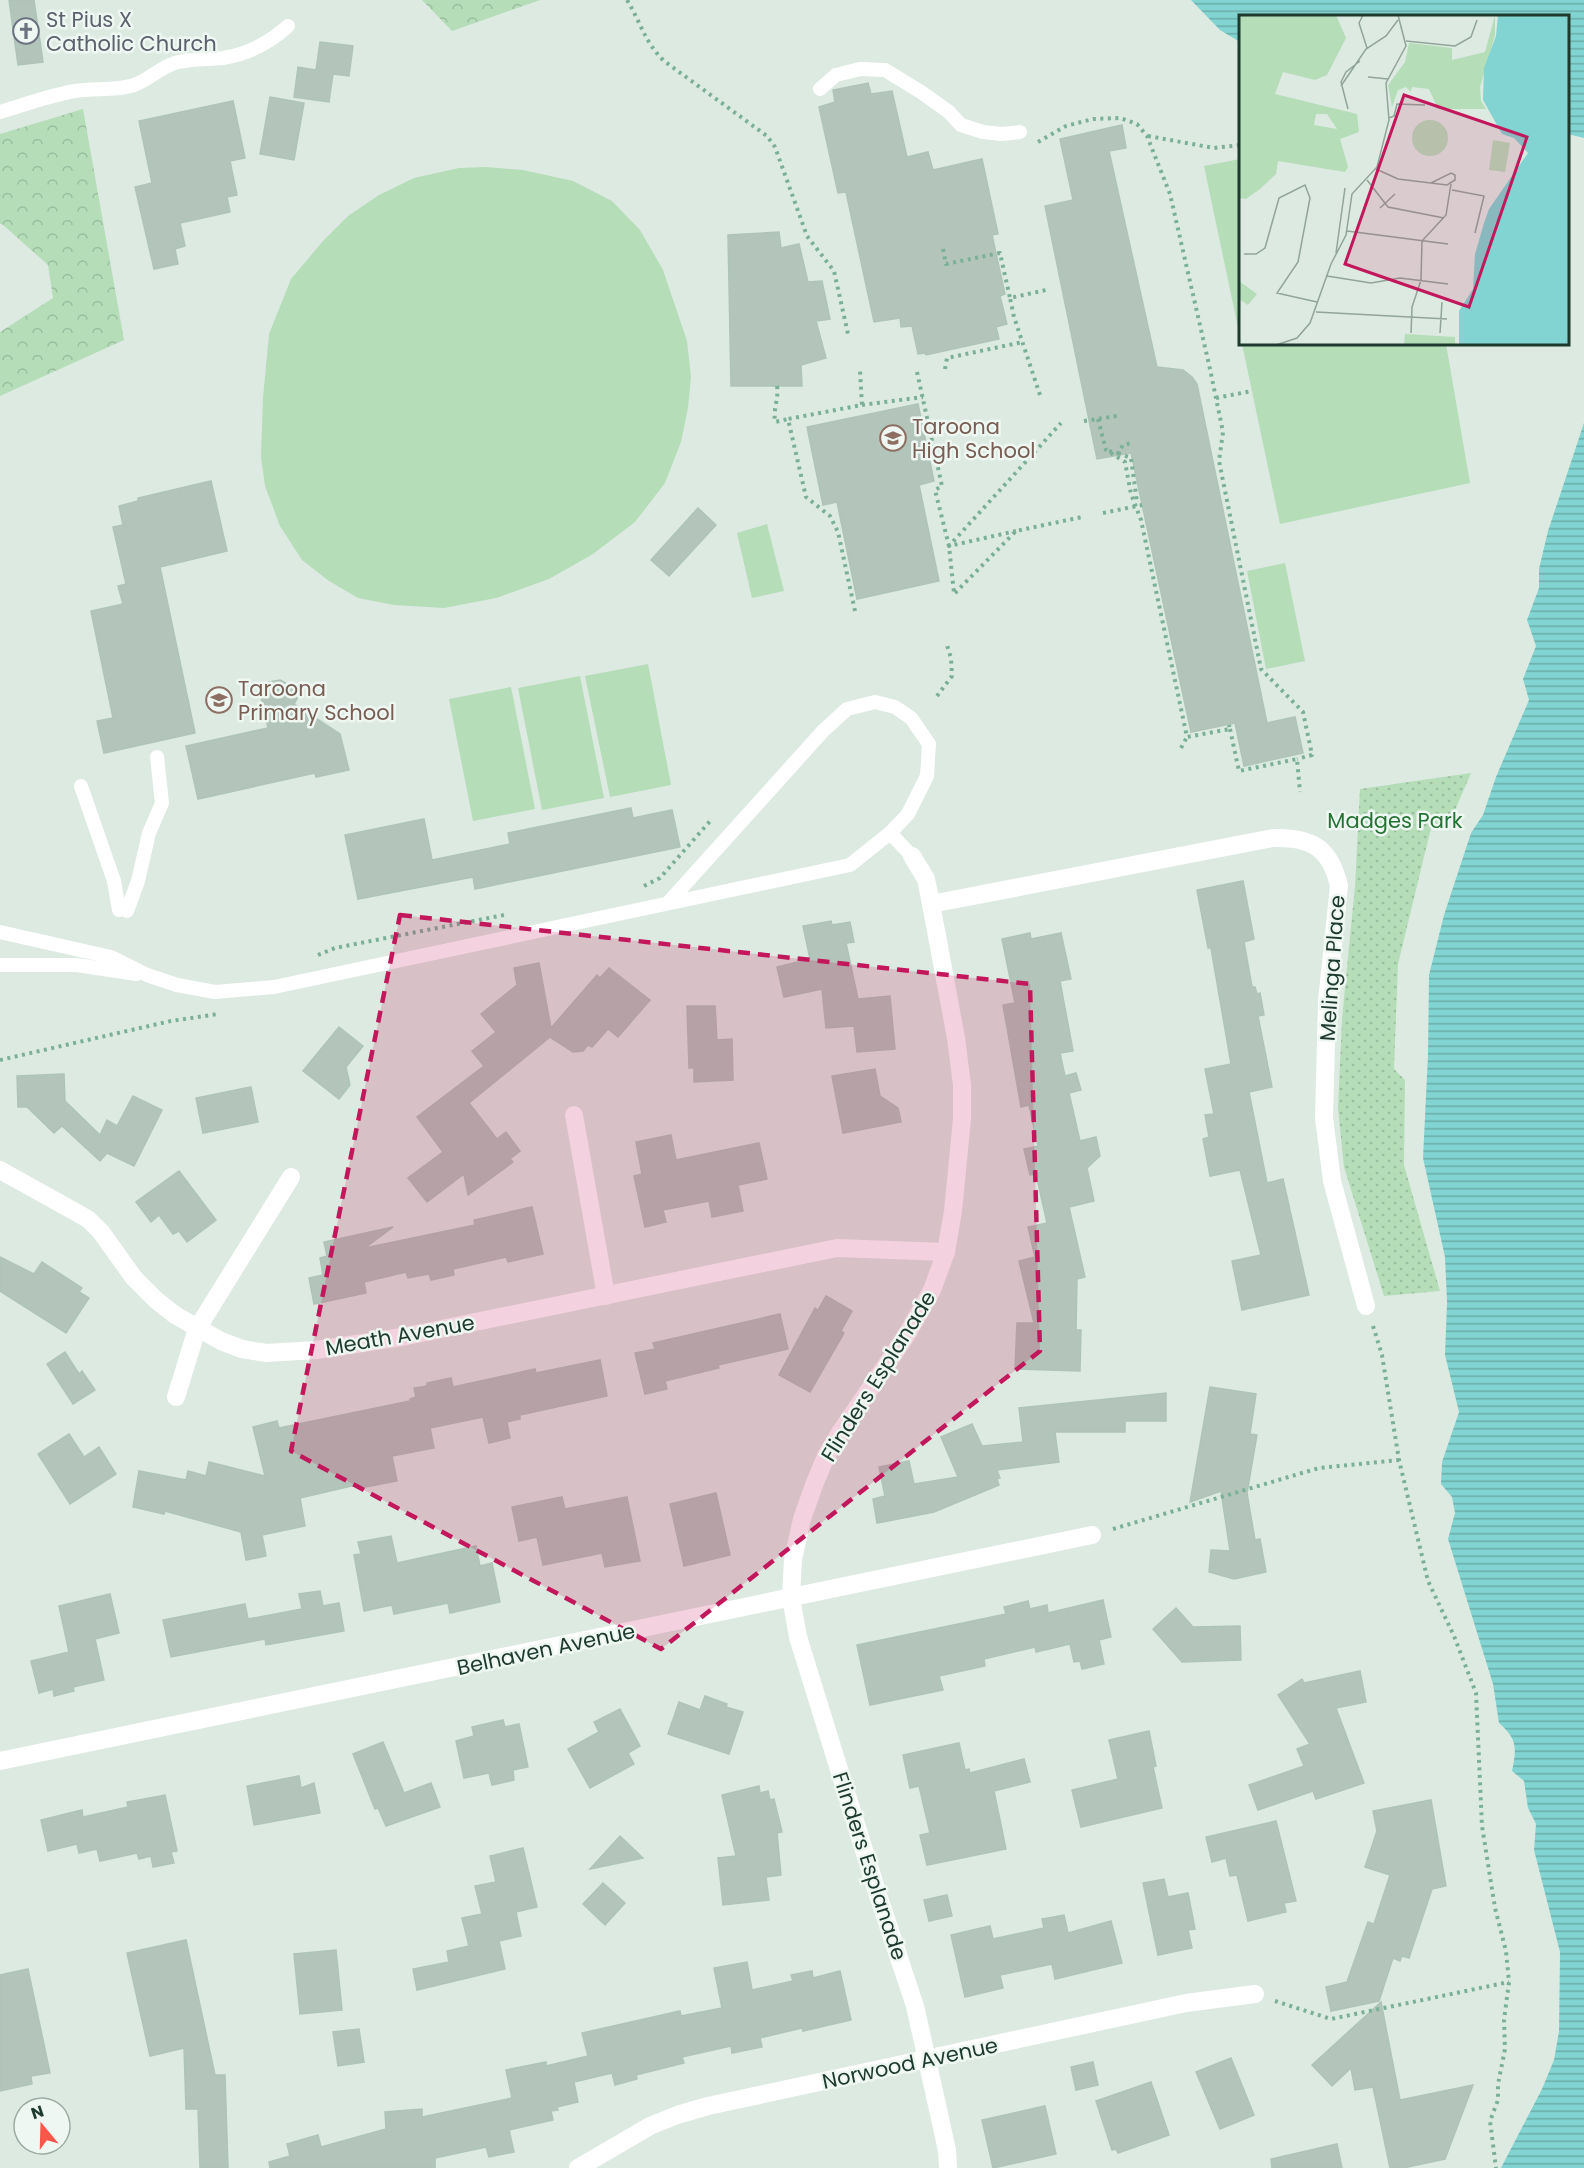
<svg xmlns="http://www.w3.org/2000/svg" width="1584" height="2168" font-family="Poppins,sans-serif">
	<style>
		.grass { fill: url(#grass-dots) }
		.forest { fill: url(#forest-crowns) }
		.garden { fill: #b4ddb8 }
		.water { fill: url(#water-rules) }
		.building { fill: #b3c5ba; stroke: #afc4b8; stroke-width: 1.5 }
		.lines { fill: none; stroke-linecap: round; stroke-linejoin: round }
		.path { stroke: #7cb096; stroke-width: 4; stroke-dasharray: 3 4.5; stroke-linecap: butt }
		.service { stroke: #fff; stroke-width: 14 }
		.minor { stroke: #fff; stroke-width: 18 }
		.marked { fill: #c2185b; fill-opacity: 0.2; stroke: #c2185b; stroke-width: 4.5; stroke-dasharray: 12 8; stroke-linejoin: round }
		.labels { text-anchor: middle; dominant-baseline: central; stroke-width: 5; stroke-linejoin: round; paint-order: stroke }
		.worship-label { font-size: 21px; fill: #5b616d; stroke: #eef7f1; text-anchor: start }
		.education-label { font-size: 21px; fill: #785e54; stroke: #eef7f1; text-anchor: start }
		.park-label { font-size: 21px; fill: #267336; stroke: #eef7f1 }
		.street-label { font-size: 21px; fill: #1e3a2e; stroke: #eef7f1 }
		.inset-road { fill: none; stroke: #91a49a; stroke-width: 1.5 }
		.view { fill: #c2185b; fill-opacity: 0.15; stroke: #c2185b; stroke-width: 3 }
		.inset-edge { fill: none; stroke: #1e3a2e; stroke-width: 3 }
	</style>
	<defs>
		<pattern id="grass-dots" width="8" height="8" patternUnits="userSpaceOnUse" patternTransform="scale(1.5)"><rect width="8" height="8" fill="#b4ddb8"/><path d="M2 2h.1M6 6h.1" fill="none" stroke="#9abe9e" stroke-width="1.8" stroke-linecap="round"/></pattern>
		<pattern id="forest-crowns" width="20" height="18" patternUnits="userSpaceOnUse" patternTransform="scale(1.5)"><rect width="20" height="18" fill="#b4ddb8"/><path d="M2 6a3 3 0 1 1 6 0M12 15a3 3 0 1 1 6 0" fill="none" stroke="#9abe9e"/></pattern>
		<pattern id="water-rules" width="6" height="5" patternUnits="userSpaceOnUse" patternTransform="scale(1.5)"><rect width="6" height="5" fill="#81d4d1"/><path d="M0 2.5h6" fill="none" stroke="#69adaa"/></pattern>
	</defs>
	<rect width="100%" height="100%" fill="#ddeae2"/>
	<polygon class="grass" points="1471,773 1447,829 1431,828 1398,964 1394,1069 1405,1080 1404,1165 1440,1291 1384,1296 1344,1167 1338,1108 1342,1019 1355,886 1360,789"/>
	<g class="forest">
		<polygon points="422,0 540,0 452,31"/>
		<polygon points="83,109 124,340 0,396 0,332 53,298 48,265 2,224 0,224 0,134"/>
	</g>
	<g class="garden">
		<polygon points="1240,159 1240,337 1204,166"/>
		<polygon points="486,167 523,170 573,181 612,201 640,230 663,270 687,341 691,377 688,408 681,442 665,483 635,522 593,554 549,579 496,598 444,608 394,605 358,598 329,581 302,560 280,526 265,486 261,457 263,398 269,334 291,279 323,241 348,216 379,195 414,178 459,168"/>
		<polygon points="1242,344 1446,344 1470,483 1280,524"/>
		<polygon points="767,524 784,591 752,598 737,533"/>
		<polygon points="1285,563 1305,661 1266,669 1247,571"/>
		<polygon points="648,664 671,785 610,797 585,676"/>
		<polygon points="580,676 604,798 542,810 518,688"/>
		<polygon points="511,687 535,809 473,821 449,699"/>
	</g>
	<g class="water">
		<polygon points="1191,0 1584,0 1584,138 1568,134 1568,16 1240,16 1240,42 1220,30"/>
		<path d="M1584 423V2168H1501L1542 2089 1554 2060 1559 2031 1560 1952 1534 1850 1536 1824 1528 1808 1524 1781 1512 1771C1517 1747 1517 1739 1499 1723L1493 1684 1448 1539 1455 1513 1452 1497 1441 1484 1442 1462 1459 1412 1445 1355 1447 1302 1445 1257 1423 1158 1428 1055 1429 975 1444 915 1471 833 1483 815 1496 777 1529 700 1523 679 1536 646 1527 620 1539 588V569L1548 531Z"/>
	</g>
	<g class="building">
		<polygon points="9,0 34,0 43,62 18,65"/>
		<polygon points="320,42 353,46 349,76 333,74 329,102 294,97 298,67 316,70"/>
		<polygon points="868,83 871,94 892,91 907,157 928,152 933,170 982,159 998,234 992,235 1005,294 1000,296 1007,324 996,327 999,339 926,355 925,353 918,354 912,326 901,327 900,318 874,322 846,192 838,193 819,107 835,102 833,90"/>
		<polygon points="270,97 304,103 294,160 260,154"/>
		<polygon points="233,101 245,158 230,161 237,195 227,197 230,212 180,223 185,246 175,249 178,264 154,269 135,187 152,183 139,121"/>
		<polygon points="1122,125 1126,148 1109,151 1157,367 1183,370 1192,377 1197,384 1267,723 1295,717 1303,753 1244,766 1235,723 1191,732 1131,453 1097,459 1045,206 1073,200 1060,139"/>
		<polygon points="779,232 781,248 799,244 808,282 822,281 830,319 816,321 826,358 801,365 802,386 731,386 728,235"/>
		<polygon points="918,404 934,481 919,485 939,581 857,599 837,502 823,505 807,427"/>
		<polygon points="211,481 227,551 160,567 195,733 104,753 97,721 113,718 91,611 123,604 118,586 126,584 113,527 123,525 119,506 138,501 138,498"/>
		<polygon points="698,508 716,525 669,576 651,560"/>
		<polygon points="280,680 301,692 294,704 340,734 349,770 316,777 315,773 198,799 186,746 268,728 258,684"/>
		<polygon points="631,808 633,818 672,810 680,847 475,889 473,877 358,899 345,835 424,819 432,860 510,844 508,833"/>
		<polygon points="1243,881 1254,939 1244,942 1252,987 1255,987 1257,994 1260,993 1264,1015 1258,1016 1272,1087 1249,1092 1267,1183 1283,1179 1309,1295 1242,1310 1232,1261 1261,1255 1240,1170 1210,1176 1203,1139 1209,1137 1205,1115 1214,1114 1205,1069 1231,1064 1211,948 1208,948 1197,890"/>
		<polygon points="831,921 832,925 850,922 854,942 846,943 858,999 890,996 895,1049 857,1052 854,1026 826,1028 822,989 784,997 777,967 810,959 803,926"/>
		<polygon points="1030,933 1031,939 1061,933 1071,979 1060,981 1073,1051 1060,1053 1065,1076 1076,1073 1081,1090 1069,1093 1080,1141 1096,1137 1100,1156 1087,1168 1094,1201 1069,1207 1085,1277 1077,1279 1076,1330 1081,1330 1080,1371 1015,1369 1017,1323 1034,1323 1019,1261 1035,1257 1028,1227 1047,1223 1036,1174 1030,1175 1024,1149 1038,1146 1029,1105 1021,1107 1003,1005 1015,1003 1002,939"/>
		<polygon points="539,963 551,1028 597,975 600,978 609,968 650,1000 618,1037 608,1029 592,1047 588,1045 583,1051 573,1052 550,1037 469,1103 497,1139 506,1132 520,1151 510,1159 513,1162 468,1195 464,1174 427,1202 408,1178 443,1152 417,1117 484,1066 472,1051 496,1032 481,1014 517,985 514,968"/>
		<polygon points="687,1006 715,1006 717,1040 732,1039 733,1080 694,1082 694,1068 689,1068"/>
		<polygon points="339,1027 363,1046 346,1067 350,1085 339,1099 303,1071"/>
		<polygon points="875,1069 880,1096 898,1108 901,1122 843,1133 832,1076"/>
		<polygon points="64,1074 65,1101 100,1135 107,1120 117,1126 133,1096 162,1110 134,1166 107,1153 100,1161 62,1126 54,1133 27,1107 18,1107 17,1076"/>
		<polygon points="251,1087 258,1122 203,1133 196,1098"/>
		<polygon points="671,1135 676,1160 759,1143 767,1179 738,1185 743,1211 712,1217 709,1201 663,1210 666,1222 645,1227 634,1176 642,1174 636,1142"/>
		<polygon points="179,1171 216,1220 187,1242 179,1231 173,1234 159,1215 151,1222 136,1202"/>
		<polygon points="532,1207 543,1254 508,1262 506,1257 453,1269 454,1275 431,1280 429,1274 408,1278 406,1272 364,1282 366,1293 314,1304 309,1278 323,1275 320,1258 327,1256 324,1242 393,1227 365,1248 475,1225 474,1220"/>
		<polygon points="0,1257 34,1274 42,1262 82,1288 79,1292 89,1298 66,1333 0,1291"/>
		<polygon points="826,1296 852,1311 841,1331 844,1333 810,1392 779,1375 815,1308 818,1310"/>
		<polygon points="780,1314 788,1349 718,1365 719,1368 665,1381 667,1389 645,1394 635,1353 655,1349 653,1343"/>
		<polygon points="65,1352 79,1374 82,1371 95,1390 73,1404 47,1364"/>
		<polygon points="600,1360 607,1396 520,1415 520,1419 507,1422 510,1438 489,1443 483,1417 430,1428 434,1448 392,1456 397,1481 361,1488 360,1484 300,1498 305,1526 262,1535 266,1556 246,1560 241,1532 165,1511 164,1514 133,1507 139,1471 186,1480 188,1471 206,1476 209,1462 265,1476 253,1427 277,1421 279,1428 410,1401 410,1399 416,1397 414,1388 427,1386 427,1383 451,1378 453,1387 535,1369 536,1373"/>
		<polygon points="1210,1387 1256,1394 1250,1434 1257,1435 1247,1493 1255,1540 1260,1539 1266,1572 1234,1579 1209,1572 1211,1550 1230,1551 1221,1491 1190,1502"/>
		<polygon points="1166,1393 1166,1421 1125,1421 1125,1432 1055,1432 1059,1462 997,1470 1000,1478 997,1479 999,1485 934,1512 877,1523 873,1499 885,1496 879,1467 909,1461 914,1484 958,1477 941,1437 972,1424 982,1446 1023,1442 1019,1408"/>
		<polygon points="69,1434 84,1457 99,1447 116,1474 70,1504 38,1454"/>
		<polygon points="716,1493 730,1555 684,1566 670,1504"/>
		<polygon points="562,1497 565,1509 627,1497 640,1561 605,1567 602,1553 543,1565 537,1537 519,1541 512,1507"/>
		<polygon points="391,1536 397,1563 476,1546 480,1566 492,1563 500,1602 450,1613 448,1603 394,1614 392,1605 364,1611 354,1555 361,1554 358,1542"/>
		<polygon points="320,1591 323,1606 339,1603 344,1631 266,1645 265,1639 171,1657 163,1620 245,1604 248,1619 302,1609 299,1594"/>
		<polygon points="110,1594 119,1633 95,1639 104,1680 73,1687 74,1691 54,1696 53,1689 39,1693 31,1661 69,1652 59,1606"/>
		<polygon points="1103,1600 1111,1637 1099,1640 1104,1664 1082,1669 1080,1661 1074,1662 1070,1644 1036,1652 1035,1647 984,1659 985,1666 939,1676 943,1690 870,1705 857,1645 1006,1614 1004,1607 1028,1601 1030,1609 1047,1605 1048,1613"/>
		<polygon points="1176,1608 1193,1627 1240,1626 1241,1660 1182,1662 1153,1629"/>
		<polygon points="1360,1671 1366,1702 1336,1708 1364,1783 1316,1799 1313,1791 1258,1810 1249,1785 1304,1766 1297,1749 1310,1744 1278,1695 1302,1679 1304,1683"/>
		<polygon points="705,1696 727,1704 726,1707 743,1712 729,1754 668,1734 679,1702 700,1710"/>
		<polygon points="620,1709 640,1746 628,1753 634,1764 590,1788 568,1749 599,1732 594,1722"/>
		<polygon points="503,1720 505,1727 519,1724 528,1767 513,1770 514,1780 492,1785 489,1773 464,1778 456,1741 474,1736 472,1727"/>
		<polygon points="1149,1731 1156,1766 1153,1767 1162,1808 1081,1827 1072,1790 1118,1779 1109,1740"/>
		<polygon points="383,1742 404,1793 431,1783 440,1807 386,1826 378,1808 375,1809 353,1754"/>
		<polygon points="959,1743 965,1770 969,1769 970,1773 1024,1759 1030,1782 994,1791 1006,1849 927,1865 920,1835 930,1833 919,1786 910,1788 903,1755"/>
		<polygon points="299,1776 301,1788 314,1783 320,1813 254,1825 247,1786"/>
		<polygon points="759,1786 760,1793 768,1791 770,1800 774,1799 782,1832 777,1833 781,1875 766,1877 769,1900 723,1905 718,1858 736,1856 722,1795"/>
		<polygon points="165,1795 177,1851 171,1852 174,1863 153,1867 151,1856 139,1859 137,1853 100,1861 97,1849 79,1853 77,1844 48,1851 41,1820 82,1810 83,1817 128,1807 127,1802"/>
		<polygon points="1431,1800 1446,1886 1432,1889 1409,1958 1402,1956 1400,1961 1393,1958 1379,2001 1331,2011 1326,1987 1347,1982 1368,1922 1374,1924 1390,1875 1365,1867 1377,1831 1373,1811"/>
		<polygon points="1276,1821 1296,1901 1284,1903 1286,1912 1248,1921 1237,1875 1230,1876 1226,1858 1212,1862 1206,1837"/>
		<polygon points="620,1836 643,1858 590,1869"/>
		<polygon points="523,1848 537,1907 516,1912 521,1936 499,1941 505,1969 417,1990 413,1969 449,1962 447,1951 469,1946 462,1918 482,1914 475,1886 496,1882 490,1856"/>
		<polygon points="1164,1879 1168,1897 1188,1893 1195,1929 1188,1930 1192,1948 1158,1955 1143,1883"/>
		<polygon points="603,1883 625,1903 605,1925 583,1904"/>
		<polygon points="947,1895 952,1916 929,1921 924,1900"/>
		<polygon points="1064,1915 1068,1933 1111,1921 1122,1963 1055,1979 1052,1964 1000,1975 1003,1988 965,1997 951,1935 990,1926 993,1939 1044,1928 1042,1919"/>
		<polygon points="186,1940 215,2075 225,2075 228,2168 200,2168 198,2109 186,2109 184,2048 150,2056 127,1953"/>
		<polygon points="336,1950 342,2010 300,2014 294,1954"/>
		<polygon points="747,1962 752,1990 793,1981 791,1975 812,1971 813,1978 840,1971 851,2020 803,2031 802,2028 760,2038 762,2047 732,2053 731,2046 682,2057 684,2063 636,2075 637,2079 615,2085 612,2073 574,2082 578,2102 557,2107 558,2110 551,2111 553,2120 509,2130 514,2152 489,2157 486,2147 435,2158 435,2168 270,2168 269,2162 290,2156 287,2144 318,2135 321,2147 386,2129 385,2112 422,2109 422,2117 512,2098 506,2070 546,2062 546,2066 588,2056 582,2033 680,2011 681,2016 722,2008 714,1968"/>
		<polygon points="28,1969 50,2073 31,2076 32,2084 0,2091 0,1975"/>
		<polygon points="1381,2002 1400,2100 1473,2085 1445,2159 1403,2168 1390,2168 1373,2087 1355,2090 1351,2068 1332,2086 1312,2065"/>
		<polygon points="359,2029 364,2062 338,2066 333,2032"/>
		<polygon points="1231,2058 1254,2115 1220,2129 1196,2072"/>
		<polygon points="1093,2062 1098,2085 1076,2090 1071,2067"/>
		<polygon points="1151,2082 1169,2135 1118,2153 1116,2149 1112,2150 1096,2101"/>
		<polygon points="1045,2106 1056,2154 993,2168 982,2120"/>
		<polygon points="1337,2144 1342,2168 1272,2168 1271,2159"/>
	</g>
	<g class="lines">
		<g class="path">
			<path d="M627 0C641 23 644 41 664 61L767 136 775 147 807 236 834 271 848 334"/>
			<polyline points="1148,136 1214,148 1240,145"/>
			<polyline points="1038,142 1066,126 1093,119 1120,118 1137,124 1147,136 1170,194 1210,369 1223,432 1219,461 1261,669 1303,712 1312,755 1297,759"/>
			<polyline points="943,249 946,264 1000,253 1010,298"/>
			<polyline points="945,369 947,358 1023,342"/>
			<polyline points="917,372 942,486 935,490 949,546 954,593"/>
			<path d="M777 386C779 399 773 408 775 422L788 419"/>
			<polyline points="1040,395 1014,317 1010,298 1046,290"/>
			<polyline points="1216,398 1252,391"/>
			<polyline points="862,405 923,397"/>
			<polyline points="1098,419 1106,450 1125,462 1131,494 1141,520 1187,737 1230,729 1229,725"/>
			<polyline points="1084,421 1117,416"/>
			<polyline points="1109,451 1118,453 1123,445 1132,443"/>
			<polyline points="1118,453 1131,458 1137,502"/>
			<polyline points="1103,513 1142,505"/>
			<polyline points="1016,531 949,546 1061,423"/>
			<polyline points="955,593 1016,531 1082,517"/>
			<polyline points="855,611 838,532 830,516 806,497 788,419 862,405 860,371"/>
			<polyline points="937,696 952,676 951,658 946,642"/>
			<polyline points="1230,729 1239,771 1297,759 1300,792"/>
			<polyline points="1181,748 1187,737"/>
			<polyline points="644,886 660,878 711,820"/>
			<polyline points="318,955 335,948 504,915"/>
			<polyline points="0,1060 171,1021 218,1014"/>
			<polyline points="1373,1326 1382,1355 1399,1460 1428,1581 1454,1636 1476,1693 1482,1826 1495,1908 1506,1951 1509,1982 1504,2020 1505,2049 1498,2084 1498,2100 1490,2121 1496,2168"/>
			<polyline points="1113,1529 1319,1468 1399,1460"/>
			<polyline points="1275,2001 1331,2019 1509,1982"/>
		</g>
		<g class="service">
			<polyline points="820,89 836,75 860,69 885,70 921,92 949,112 961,125 983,132 1002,134 1020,132"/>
			<path d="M0 112C24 105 50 95 75 91 94 88 116 91 134 85 149 80 161 66 178 62 193 59 209 59 223 58 249 54 269 43 288 26"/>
			<polyline points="81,786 114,881 119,910"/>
			<polyline points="890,833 912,856"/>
			<polyline points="127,911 138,881 149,833 162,803 157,757"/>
			<polyline points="0,932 111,957 147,975 177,985 215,992 274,987 850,865 890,833 908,814 927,776 929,744 911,718 895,707 875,702 847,709 823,731 668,903"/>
			<polyline points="0,965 77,965 136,974"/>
		</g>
		<g class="minor">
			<polyline points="912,856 926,879 931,904 956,1038 962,1085 962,1119 953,1211 946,1252 932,1290 906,1336 841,1431 826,1456 814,1485 802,1519 793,1559 791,1598 798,1637 877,1892 915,2006 947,2150 948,2168"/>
			<path d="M931 904 1273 838C1311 837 1330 847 1339 886L1327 1001 1324 1118 1332 1181 1366 1306"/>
			<polyline points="574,1115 606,1296"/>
			<polyline points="0,1170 88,1219 101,1232 134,1278 156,1300 175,1315 221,1341 242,1349 266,1353 316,1350 402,1337 837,1248 946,1252"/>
			<polyline points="176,1397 197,1329 291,1177"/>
			<polyline points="0,1761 1092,1535"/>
			<polyline points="578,2168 650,2126 677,2115 708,2106 1186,2003 1255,1994"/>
		</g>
	</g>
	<path class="marked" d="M400 915 1030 984 1040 1351 661 1649 291 1451Z"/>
	<defs>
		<g id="church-ring" transform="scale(1.35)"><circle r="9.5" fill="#eef7f1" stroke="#6b7280" stroke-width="1.5"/><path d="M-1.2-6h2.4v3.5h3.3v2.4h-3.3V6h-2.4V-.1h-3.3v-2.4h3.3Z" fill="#6b7280"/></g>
		<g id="school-ring" transform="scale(1.35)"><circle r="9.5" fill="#eef7f1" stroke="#8d6e63" stroke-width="1.5"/><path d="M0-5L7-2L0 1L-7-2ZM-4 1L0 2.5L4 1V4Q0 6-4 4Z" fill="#8d6e63"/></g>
	</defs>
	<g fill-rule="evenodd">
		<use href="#church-ring" x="26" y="31"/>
		<use href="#school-ring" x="893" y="438"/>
		<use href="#school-ring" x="219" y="700"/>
	</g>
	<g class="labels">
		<g class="worship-label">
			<text x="46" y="19">St Pius X<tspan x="46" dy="24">Catholic Church</tspan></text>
		</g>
		<g class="education-label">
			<text x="912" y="426">Taroona<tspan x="912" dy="24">High School</tspan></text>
			<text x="238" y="688">Taroona<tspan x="238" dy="24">Primary School</tspan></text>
		</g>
		<g class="park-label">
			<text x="1395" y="820">Madges Park</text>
		</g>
		<g class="street-label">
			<text transform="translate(1332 968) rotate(-86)">Melinga Place</text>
			<text transform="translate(400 1335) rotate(-10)">Meath Avenue</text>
			<text transform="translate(878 1376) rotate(-58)">Flinders Esplanade</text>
			<text transform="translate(546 1649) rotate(-12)">Belhaven Avenue</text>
			<text transform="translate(870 1866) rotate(72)">Flinders Esplanade</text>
			<text transform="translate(910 2063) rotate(-12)">Norwood Avenue</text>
		</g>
	</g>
	<g transform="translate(1239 15)">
		<rect width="330" height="330" fill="#ddeae2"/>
		<path d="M166 319 216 322V330H165Z" fill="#b4ddb8"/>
		<path d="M0 0H97L107 23 88 60 76 65 44 57 36 79 118 99 120 117 101 124 109 152 106 157 39 146 37 159 21 174 7 184 0 183ZM77 99H88L98 114 75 110ZM256 0V20L241 72 242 86 247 94H199L190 74 173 72 172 77 167 72 159 75 153 92 149 70 166 47 170 28 213 33V45L246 37ZM0 266 18 279 9 290 0 284Z" fill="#b4ddb8" fill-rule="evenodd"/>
		<path d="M173 123a18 18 0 1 1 36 0a18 18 0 1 1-36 0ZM254 125 271 128 266 157 250 155Z" fill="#b4ddb8"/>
		<path d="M259 0H330V330H220V296L234 274 236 239 245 208 250 194 289 138 275 123 263 119 244 85 245 53 257 21Z" fill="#81d4d1"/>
		<path class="inset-road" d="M124 0 120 8 128 33M167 26 216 31 232 22 238 5M129 62 149 64M102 71 127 34 147 21 159 5M109 94 102 67 107 57 121 46M150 103 155 101 158 89 186 90M137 154 159 164 208 170 216 165V160L212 158 192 168M128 165 149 192 205 203M213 175 245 181 236 218M141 193 156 179M108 216 209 229M97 238 106 173M5 239H17L26 233 40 183 66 170 71 183 59 247 38 278 78 287M88 261 132 268 161 263 209 269M77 297 208 304M172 318 173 292 182 265 183 226 207 200 212 169M201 318 203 287M37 330 58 323 71 308 92 249 107 220 113 179 138 152 150 105 147 68 167 31 159 0"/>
		<path class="view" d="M165 80 288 122 230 292 106 249Z"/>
		<rect width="330" height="330" class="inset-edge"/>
	</g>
	<g transform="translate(42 2126) rotate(341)"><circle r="28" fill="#eef7f1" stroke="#9baba3" stroke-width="1.5"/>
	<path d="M0-4.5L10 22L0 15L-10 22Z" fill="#fa574b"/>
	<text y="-9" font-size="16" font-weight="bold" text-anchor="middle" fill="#1e3a2e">N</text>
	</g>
</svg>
